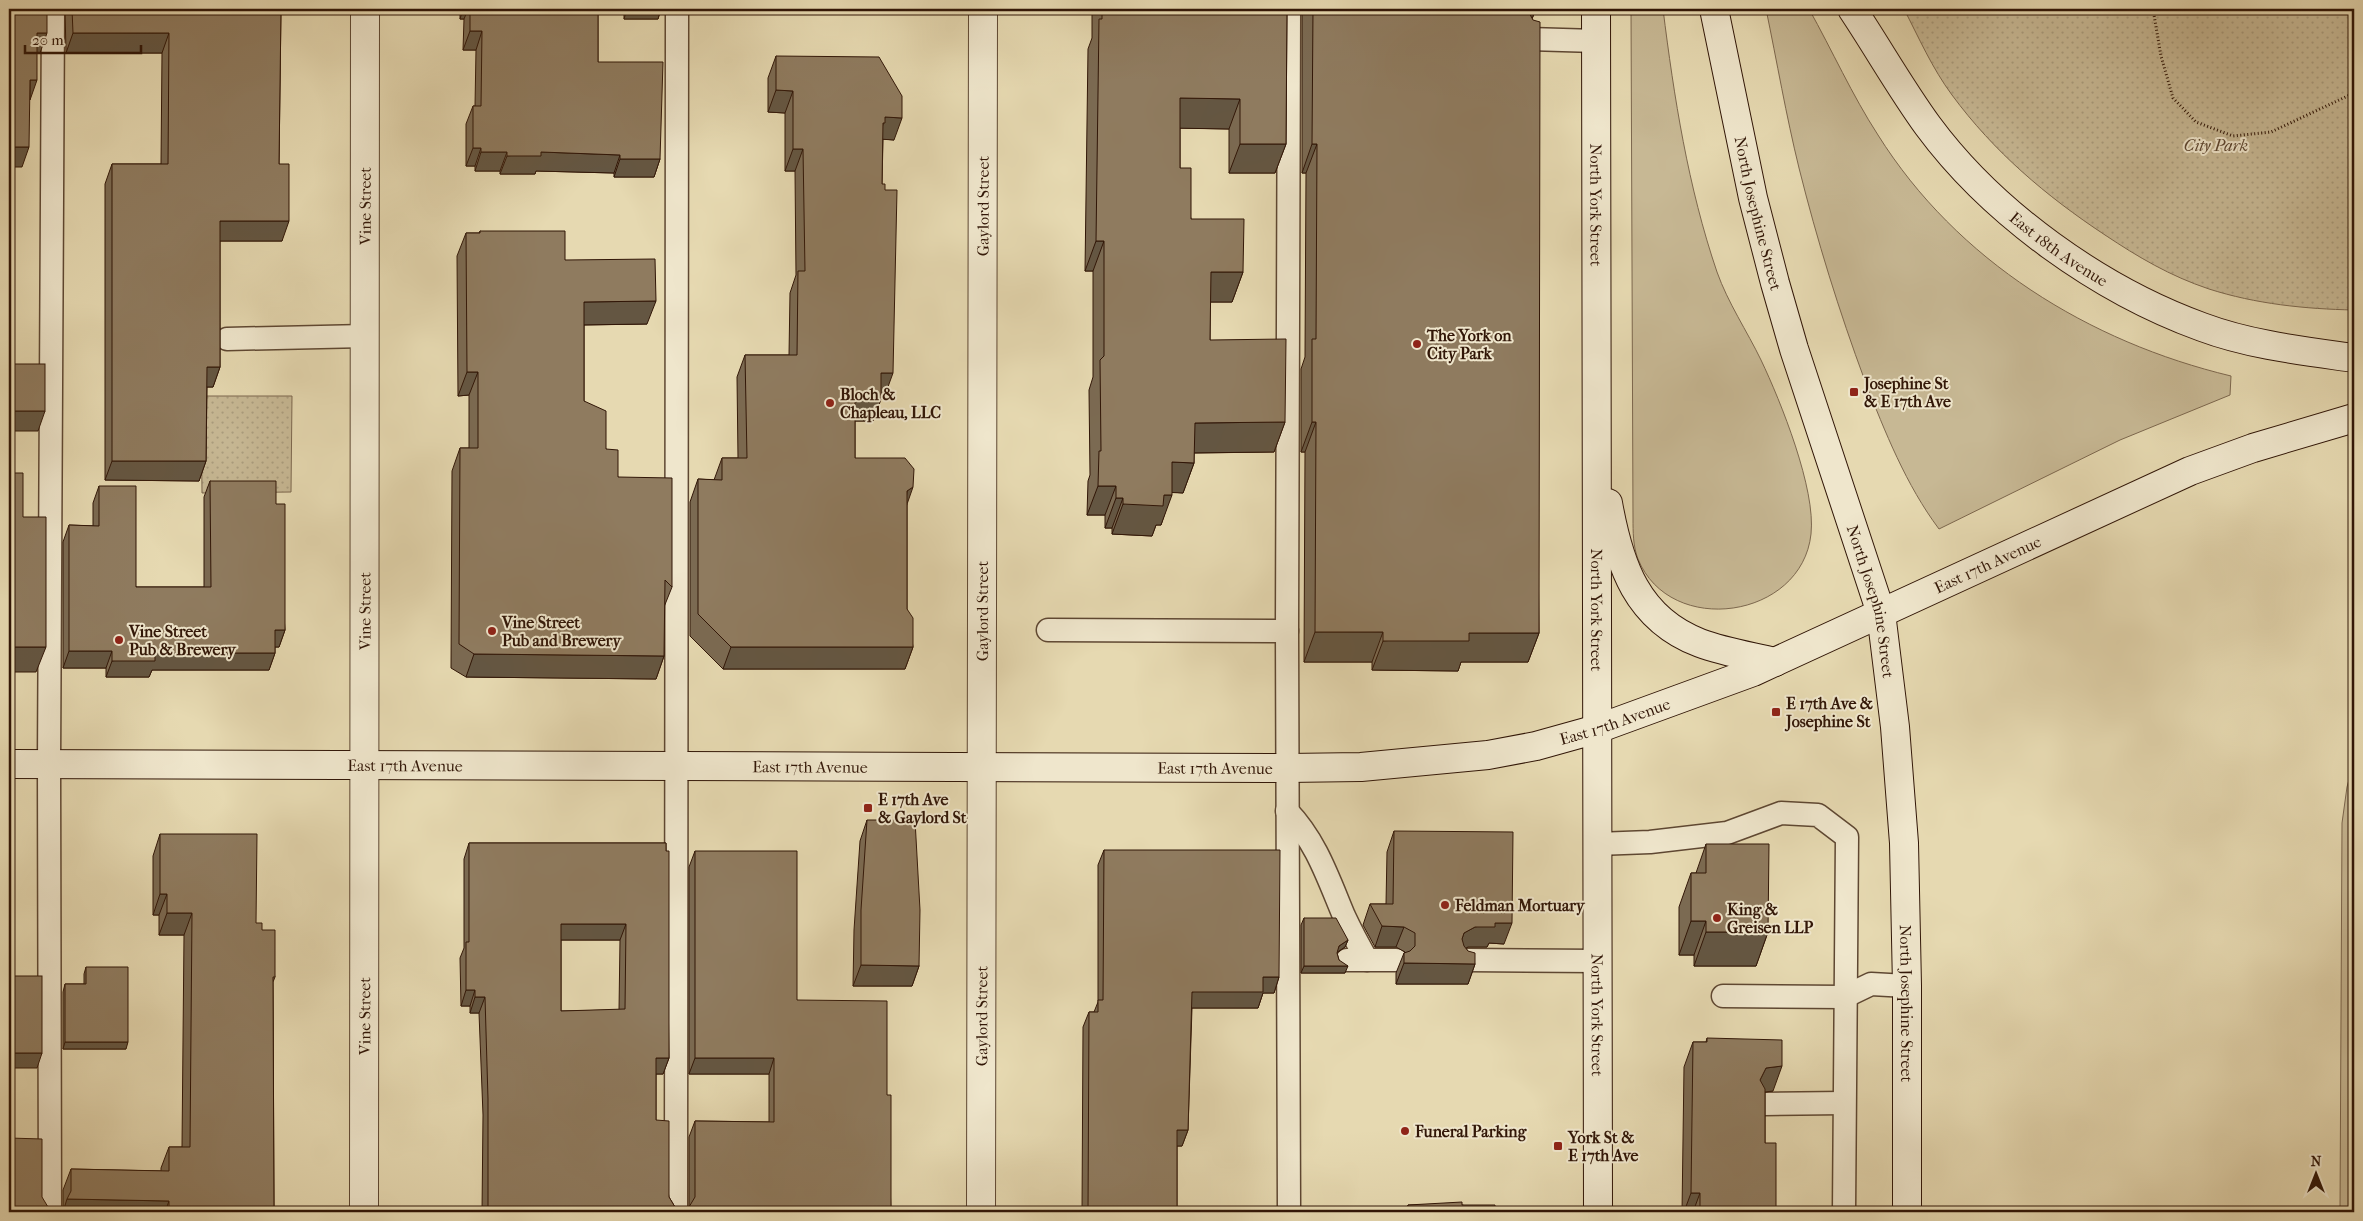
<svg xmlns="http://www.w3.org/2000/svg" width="2363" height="1221" font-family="'IM FELL French Canon',serif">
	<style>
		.grass { fill: #c7b894; stroke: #7c674e }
		.park { fill: url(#park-dots); stroke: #7c674e }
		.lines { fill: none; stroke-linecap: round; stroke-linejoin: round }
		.service-casing { stroke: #5e4732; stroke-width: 25 }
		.minor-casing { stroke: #5e4732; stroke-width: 30 }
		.secondary-casing { stroke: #311607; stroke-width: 30 }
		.path { stroke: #311607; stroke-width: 3; stroke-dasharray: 1 2.5; stroke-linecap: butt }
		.service { stroke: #efe6cc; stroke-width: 22 }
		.minor { stroke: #efe6cc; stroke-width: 28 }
		.secondary { stroke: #efe6cc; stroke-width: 28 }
		.wall { fill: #7b6a52; stroke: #311607; fill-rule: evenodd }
		.shaded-wall { fill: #645642; stroke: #311607 }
		.building { fill: #8f7b5f; stroke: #311607; fill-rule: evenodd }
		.poi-dot { fill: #8f2418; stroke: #efe6cc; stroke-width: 2 }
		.labels { text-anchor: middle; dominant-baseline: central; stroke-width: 4; stroke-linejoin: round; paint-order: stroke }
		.park-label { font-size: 16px; font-style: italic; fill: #5e4731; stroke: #efe6cc }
		.street-label { font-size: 16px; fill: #311607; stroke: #efe6cc }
		.poi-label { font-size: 16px; font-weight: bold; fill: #311607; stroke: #efe6cc; text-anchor: start }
	</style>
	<defs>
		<pattern id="park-dots" width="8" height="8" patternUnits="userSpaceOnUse" patternTransform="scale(1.25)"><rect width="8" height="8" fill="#c7b894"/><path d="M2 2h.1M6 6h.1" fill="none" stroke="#ab9d7e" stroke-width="1.8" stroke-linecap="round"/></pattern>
	</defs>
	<rect width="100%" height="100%" fill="#e6d9b1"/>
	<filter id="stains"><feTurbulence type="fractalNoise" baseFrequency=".004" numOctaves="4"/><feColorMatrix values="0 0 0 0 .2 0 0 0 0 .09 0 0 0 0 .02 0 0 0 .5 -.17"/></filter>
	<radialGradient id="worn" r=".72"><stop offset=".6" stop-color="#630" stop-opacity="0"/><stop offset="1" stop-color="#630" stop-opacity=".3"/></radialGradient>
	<g class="grass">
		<path d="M1631 9H1663C1674 97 1688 187 1717 272 1728 303 1747 331 1761 360 1781 402 1816 489 1811 534 1802 619 1670 638 1638 559 1633 546 1633 532 1633 518Z"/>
		<path d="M1766 9H1809C1832 50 1852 95 1878 135 1957 261 2089 342 2231 376L2230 395 2120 440 1939 529C1906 485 1885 432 1865 381 1839 311 1817 240 1799 168 1786 115 1777 62 1766 9Z"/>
		<polygon points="2354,761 2354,1212 2340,1212 2342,823 2347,787"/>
	</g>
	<g class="park">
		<path d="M1904 9H2354V310C2305 309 2256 304 2209 289 2170 276 2138 257 2105 235 2046 196 1994 152 1952 95 1932 68 1919 38 1904 9Z"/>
		<polygon points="201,396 292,396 291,492 202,493"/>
	</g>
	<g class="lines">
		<g class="service-casing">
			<g id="service">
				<polyline points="1529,39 1596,41"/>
				<polyline points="227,339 365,336"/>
				<polyline points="1048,630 1287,631"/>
				<path d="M1287 811C1316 841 1328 878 1344 916 1351 931 1359 946 1367 960"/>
				<polyline points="1597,844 1650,842 1727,833 1781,813 1818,815 1847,837 1844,1212"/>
				<polyline points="1347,960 1396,960"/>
				<polyline points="1468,960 1597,961"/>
				<polyline points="1723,996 1844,997 1871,984 1907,986"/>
				<polyline points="1764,1104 1844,1103"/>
				<polyline points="50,1212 49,764 53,9"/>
				<polyline points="676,1212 677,9"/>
				<polyline points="1289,1212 1287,631 1289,9"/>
			</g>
		</g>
		<g class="minor-casing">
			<g id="minor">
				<path id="s1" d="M364 1212 365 9"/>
				<path id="s2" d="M981 1212 983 9"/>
			</g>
		</g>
		<g class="secondary-casing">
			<g id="secondary">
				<path id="s3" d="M1596 9 1598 1212"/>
				<path id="s4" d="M1714 9 1753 198 1775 283 1794 349 1881 613 1895 727 1904 843 1907 986V1212"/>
				<path id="s5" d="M1852 9C1878 48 1901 89 1928 126 1993 214 2100 290 2202 327 2250 345 2304 351 2354 358"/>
				<path d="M1608 503C1619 565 1637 619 1700 643 1724 652 1750 656 1775 662"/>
				<path id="s6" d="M9 764 1287 768 1361 767 1488 755 1536 746 1597 729 1753 672 2190 471 2253 448 2354 418"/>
			</g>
		</g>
		<polyline class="path" points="2153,9 2161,56 2173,98 2196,122 2233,136 2271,132 2354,93"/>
		<use href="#service" class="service"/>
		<use href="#minor" class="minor"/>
		<use href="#secondary" class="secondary"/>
	</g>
	<g class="wall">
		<polygon points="65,9 281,9 279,164 282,241 220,241 220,367 213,387 207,387 206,461 199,481 105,480 105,184 112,164 161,164 162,53 66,53"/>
		<polygon points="460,9 598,9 598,62 660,159 654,177 614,177 614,173 536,171 535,174 500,174 500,171 475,171 475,166 466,166 466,124 473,106 475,106 476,50 463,50 464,19 460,19"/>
		<polygon points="624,9 660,9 660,12 658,19 624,19"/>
		<polygon points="1092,9 1287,9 1286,144 1275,173 1229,173 1229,129 1180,128 1180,168 1191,219 1243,272 1232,302 1210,302 1210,340 1285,422 1274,452 1194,453 1194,463 1183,493 1172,492 1161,525 1156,525 1152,536 1112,534 1112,528 1105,528 1105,515 1087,515 1088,481 1090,475 1089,390 1093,377 1093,271 1085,271 1088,49 1092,38"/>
		<polygon points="1302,9 1536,9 1532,19 1539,633 1528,662 1461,662 1458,671 1372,670 1372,662 1304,662 1305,452 1301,452 1301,369 1305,357 1306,173 1302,173"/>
		<polygon points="776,56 894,140 883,139 882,184 885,395 881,395 881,399 873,421 855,421 855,458 907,504 907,609 913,647 905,669 723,669 690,636 690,502 698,479 714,480 722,458 738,458 737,377 745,355 789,355 790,293 796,275 795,171 785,171 785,113 768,112 768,78"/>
		<polygon points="480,231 565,260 647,324 584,325 584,401 606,449 618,477 672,587 664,607 664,656 656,679 466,677 451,668 452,471 460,448 469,448 469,395 458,396 457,256 466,233 479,233"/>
		<polygon points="210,481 276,504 285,630 279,647 275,647 275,653 269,670 152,670 149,677 106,677 106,668 63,668 63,542 69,525 93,526 93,503 99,486 136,587 204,587 204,497"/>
		<polygon points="867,820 919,966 912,986 853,986 854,930 860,841"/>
		<polygon points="1394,831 1504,944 1489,943 1487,947 1468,947 1466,948 1475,964 1468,984 1396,984 1396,973 1404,953 1405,952 1396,947 1375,947 1363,925 1370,904 1386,904 1387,852"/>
		<polygon points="160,834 256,923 262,930 275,977 273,982 274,1212 63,1212 63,1190 71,1169 161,1171 161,1168 169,1147 182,1147 184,935 159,935 159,915 153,915 153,856"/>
		<path d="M469 843H666L669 1058 663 1074H656V1120L669 1197 675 1207 681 1209 689 1207V1137L695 1121 769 1122V1074H689V867L695 851 797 1000 887 1095 891 1212H482L483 1115 479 1013H470V1006H461L460 958 464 948V859ZM561 940H620L619 1010 561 1011Z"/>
		<polygon points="1706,844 1768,932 1756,966 1694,966 1694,955 1679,955 1679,907 1691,873 1696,873"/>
		<polygon points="1104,850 1279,977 1274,993 1263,993 1258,1008 1192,1008 1188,1130 1182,1146 1177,1146 1177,1212 1082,1212 1083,1027 1089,1012 1094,1012 1098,1002 1098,865"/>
		<polygon points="1304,918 1348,940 1345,947 1337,953 1339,960 1345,973 1301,973 1301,925"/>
		<polygon points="86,967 126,1049 63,1049 63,992 65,984 84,984 84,974"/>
		<polygon points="1707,1038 1773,1091 1765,1092 1765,1143 1776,1212 1682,1212 1684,1067 1693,1042 1706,1042"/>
		<polygon points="1408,1205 1462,1205 1495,1212 1405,1212"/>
	</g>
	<g class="shaded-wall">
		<polygon points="463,9 468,9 464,19 460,19"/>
		<polygon points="1526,9 1536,9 1529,26"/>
		<polygon points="626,12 660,12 658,19 624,19"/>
		<polygon points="470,31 482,31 476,50 463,50"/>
		<polygon points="37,33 47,33 40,53 30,53"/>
		<polygon points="73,33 169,33 162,53 66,53"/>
		<polygon points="30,80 37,80 30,100"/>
		<polygon points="776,90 793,91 785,113 768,112"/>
		<polygon points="1180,98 1240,99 1229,129 1169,128"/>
		<polygon points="885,117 902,118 894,140 879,139"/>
		<polygon points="1240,144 1286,144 1275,173 1229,173"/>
		<polygon points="1312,144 1317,144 1306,173 1302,173"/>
		<polygon points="9,147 29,147 22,167 9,167"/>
		<polygon points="473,148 481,148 475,166 466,166"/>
		<polygon points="793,149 803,149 795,171 785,171"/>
		<polygon points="481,152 507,152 500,171 475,171"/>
		<polygon points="541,152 620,155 614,173 536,171 535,174 500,174 507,156"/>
		<polygon points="620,159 660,159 654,177 614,177"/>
		<polygon points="220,221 289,221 282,241 213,241"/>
		<polygon points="1096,241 1104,241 1093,271 1085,271"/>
		<polygon points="1211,272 1243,272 1232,302 1200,302"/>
		<polygon points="656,301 647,324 576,325 584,302"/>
		<polygon points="207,367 220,367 213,387 200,387"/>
		<polygon points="467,372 478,372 469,395 458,396"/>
		<polygon points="881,373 893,373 885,395 873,395"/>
		<polygon points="855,399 881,399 873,421 847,421"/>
		<polygon points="9,411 45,411 38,431 9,431"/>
		<polygon points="1285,422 1274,452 1184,453 1195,423"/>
		<polygon points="1312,422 1316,422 1305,452 1301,452"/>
		<polygon points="112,461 206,461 199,481 105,480"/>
		<polygon points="1172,462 1194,463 1183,493 1161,492"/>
		<polygon points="1098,486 1116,486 1105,515 1087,515"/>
		<polygon points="913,487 905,510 907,491"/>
		<polygon points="1164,495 1172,495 1161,525 1156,525 1152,536 1112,534 1123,504"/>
		<polygon points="1116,498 1123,498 1112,528 1105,528"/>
		<polygon points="275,630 285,630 279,647 269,647"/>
		<polygon points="1315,632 1383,632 1372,662 1304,662"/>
		<polygon points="1469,633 1539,633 1528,662 1461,662 1458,671 1372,670 1383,641"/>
		<polygon points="9,647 46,647 36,672 9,672"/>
		<polygon points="731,647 913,647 905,669 723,669"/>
		<polygon points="69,651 112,651 106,668 63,668"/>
		<polygon points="155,653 275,653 269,670 152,670 149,677 106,677 112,661"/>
		<polygon points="474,654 664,656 656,679 466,677"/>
		<polygon points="160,894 167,894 159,915 153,915"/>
		<polygon points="167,913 192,913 184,935 159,935"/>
		<polygon points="1691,921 1706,921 1694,955 1679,955"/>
		<polygon points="1495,923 1512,923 1504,944 1489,943 1487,947 1468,947 1457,953 1464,933 1475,927"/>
		<polygon points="561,924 626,924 620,940 556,940"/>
		<polygon points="1382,926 1404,927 1396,947 1375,947"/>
		<polygon points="1706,932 1768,932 1756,966 1694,966"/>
		<polygon points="1348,940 1345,947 1336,953 1339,946"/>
		<polygon points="1404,963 1475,964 1468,984 1396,984"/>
		<polygon points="861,965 919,966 912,986 853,986"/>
		<polygon points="1304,966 1348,966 1345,973 1301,973"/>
		<polygon points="1263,977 1279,977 1274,993 1263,993 1258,1008 1187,1008 1192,992"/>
		<polygon points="466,990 475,990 470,1006 461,1006"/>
		<polygon points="475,997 485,997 479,1013 470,1013"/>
		<polygon points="65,1042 128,1042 126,1049 63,1049"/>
		<polygon points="9,1053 42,1053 37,1068 9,1068"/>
		<polygon points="656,1058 669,1058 663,1074 651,1074"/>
		<polygon points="695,1058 774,1058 769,1074 689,1074"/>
		<polygon points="1782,1066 1773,1091 1757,1093 1760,1080 1766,1068"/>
		<polygon points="1177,1130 1188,1130 1182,1146 1171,1146"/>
		<polygon points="1691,1193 1700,1193 1693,1212 1684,1212"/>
		<polygon points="67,1199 169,1201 165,1212 63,1212"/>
	</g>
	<g class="building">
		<polygon points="9,9 47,9 47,33 37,33 37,80 30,80 29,147 9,147"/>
		<polygon points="72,9 281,9 279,164 289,164 289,221 220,221 220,367 207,367 206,461 112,461 112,164 168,164 169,33 73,33"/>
		<polygon points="470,9 598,9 598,62 663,62 660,159 620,159 620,155 541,152 541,156 507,156 507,152 481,152 481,148 473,148 473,106 481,106 482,31 470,31"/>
		<rect x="626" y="9" width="34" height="3"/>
		<polygon points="1102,9 1287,9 1286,144 1240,144 1240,99 1180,98 1180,168 1191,168 1191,219 1244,219 1243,272 1211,272 1210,340 1286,339 1285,422 1195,423 1194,463 1172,462 1172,495 1164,495 1163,506 1123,504 1123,498 1116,498 1116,486 1098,486 1099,451 1101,451 1100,360 1104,356 1104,241 1096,241 1099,19 1102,19"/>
		<polygon points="1313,9 1527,9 1533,20 1540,22 1539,633 1469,633 1469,641 1383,641 1383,632 1315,632 1316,422 1312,422 1312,339 1316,339 1317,144 1312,144"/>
		<polygon points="776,56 879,57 902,96 902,118 885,117 885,123 883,123 882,184 885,184 885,190 897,190 893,373 881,373 881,399 855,399 855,458 905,458 914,469 913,487 907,491 907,609 913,618 913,647 731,647 698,614 698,479 722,480 722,458 747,458 745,355 797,355 798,271 805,271 803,149 793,149 793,91 776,90"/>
		<polygon points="480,231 565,231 565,260 655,259 656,301 584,302 584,401 606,411 606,449 618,450 618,477 672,478 672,587 665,580 664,656 474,654 459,644 460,448 478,448 478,372 467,372 466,233 480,233"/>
		<rect x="9" y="364" width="36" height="47"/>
		<polygon points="9,473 23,473 23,517 46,517 46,647 9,647"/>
		<polygon points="210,481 276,481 276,504 285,504 285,630 275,630 275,653 155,653 155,661 112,661 112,651 69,651 69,525 99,526 99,486 136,486 136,587 211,587"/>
		<polygon points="867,820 915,820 920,910 919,966 861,965 861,910"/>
		<polygon points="1394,831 1513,832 1512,923 1495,923 1495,927 1475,927 1464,933 1462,939 1464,946 1468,951 1475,953 1475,964 1404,963 1404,953 1410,951 1415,946 1415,933 1404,927 1382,926 1370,904 1393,904"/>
		<polygon points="160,834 257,834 256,923 262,923 262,930 275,930 275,977 273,977 274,1212 169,1212 169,1201 67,1199 71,1191 71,1169 169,1171 169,1147 190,1147 192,913 167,913 167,894 160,894"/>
		<path d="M469 843H666V851H669V1058H656V1120L669 1121V1197L675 1207 681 1209 689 1207 695 1197V1121L774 1122V1058H695V851H797V1000L887 1001V1095H891V1212H488V1099L485 997H475V990H466V942H469ZM561 924H626L625 1009 561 1011Z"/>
		<polygon points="1706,844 1769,844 1768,932 1706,932 1706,921 1691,921 1691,873 1706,873"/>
		<polygon points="1104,850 1280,850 1279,977 1263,977 1263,992 1192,992 1188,1130 1177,1130 1177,1212 1088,1212 1089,1012 1098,1012 1098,1000 1103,1000"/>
		<polygon points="1304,918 1336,918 1348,940 1339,946 1337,953 1339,960 1348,966 1304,966"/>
		<polygon points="86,967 128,967 128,1042 65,1042 65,984 86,984"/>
		<rect x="9" y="976" width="33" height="77"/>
		<polygon points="1707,1038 1782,1040 1782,1066 1766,1068 1760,1080 1765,1089 1765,1143 1776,1143 1776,1212 1700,1212 1700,1193 1691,1193 1693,1042 1707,1042"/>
		<polygon points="9,1138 42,1139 42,1197 48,1207 47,1212 9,1212"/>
		<polygon points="1462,1202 1462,1205 1495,1205 1495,1212 1408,1212 1408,1205"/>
	</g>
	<g class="poi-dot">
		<circle cx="1417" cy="344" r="5"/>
		<rect x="1849" y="387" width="10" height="10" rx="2.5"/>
		<circle cx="830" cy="403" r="5"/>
		<circle cx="492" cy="631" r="5"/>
		<circle cx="119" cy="640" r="5"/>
		<rect x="1771" y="707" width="10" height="10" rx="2.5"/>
		<rect x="863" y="803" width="10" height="10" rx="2.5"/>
		<circle cx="1445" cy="905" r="5"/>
		<circle cx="1717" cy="918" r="5"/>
		<circle cx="1405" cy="1131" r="5"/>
		<rect x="1553" y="1141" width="10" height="10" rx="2.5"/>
	</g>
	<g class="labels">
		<g class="park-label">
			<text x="2216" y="145">City Park</text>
		</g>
		<g class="street-label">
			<text stroke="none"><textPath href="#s1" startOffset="1006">Vine Street</textPath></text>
			<text stroke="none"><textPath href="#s2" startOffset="1006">Gaylord Street</textPath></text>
			<text stroke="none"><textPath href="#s3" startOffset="196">North York Street</textPath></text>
			<text stroke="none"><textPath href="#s4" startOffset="209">North Josephine Street</textPath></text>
			<text stroke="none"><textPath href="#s5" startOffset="320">East 18th Avenue</textPath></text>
			<text stroke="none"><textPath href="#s6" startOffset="2016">East 17th Avenue</textPath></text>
			<text stroke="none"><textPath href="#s4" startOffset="614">North Josephine Street</textPath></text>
			<text stroke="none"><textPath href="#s1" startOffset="601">Vine Street</textPath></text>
			<text stroke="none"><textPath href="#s2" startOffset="601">Gaylord Street</textPath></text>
			<text stroke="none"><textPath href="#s3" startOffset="601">North York Street</textPath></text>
			<text stroke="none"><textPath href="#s6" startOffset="1611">East 17th Avenue</textPath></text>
			<text stroke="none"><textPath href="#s6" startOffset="396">East 17th Avenue</textPath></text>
			<text stroke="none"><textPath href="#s6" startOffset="801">East 17th Avenue</textPath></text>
			<text stroke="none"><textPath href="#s6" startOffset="1206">East 17th Avenue</textPath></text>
			<text stroke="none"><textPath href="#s4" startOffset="1019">North Josephine Street</textPath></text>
			<text stroke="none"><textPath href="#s1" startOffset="196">Vine Street</textPath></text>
			<text stroke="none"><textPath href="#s2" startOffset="196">Gaylord Street</textPath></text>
			<text stroke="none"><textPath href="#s3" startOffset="1006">North York Street</textPath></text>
		</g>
		<g class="poi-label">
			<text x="1427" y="335">The York on<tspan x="1427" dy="18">City Park</tspan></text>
			<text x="1864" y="383">Josephine St<tspan x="1864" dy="18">&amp; E 17th Ave</tspan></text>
			<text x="840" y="394">Bloch &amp;<tspan x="840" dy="18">Chapleau, LLC</tspan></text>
			<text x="502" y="622">Vine Street<tspan x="502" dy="18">Pub and Brewery</tspan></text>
			<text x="129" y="631">Vine Street<tspan x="129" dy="18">Pub &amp; Brewery</tspan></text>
			<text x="1786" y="703">E 17th Ave &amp;<tspan x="1786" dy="18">Josephine St</tspan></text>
			<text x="878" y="799">E 17th Ave<tspan x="878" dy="18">&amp; Gaylord St</tspan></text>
			<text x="1455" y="905">Feldman Mortuary</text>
			<text x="1727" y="909">King &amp;<tspan x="1727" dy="18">Greisen LLP</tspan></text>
			<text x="1415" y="1131">Funeral Parking</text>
			<text x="1568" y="1137">York St &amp;<tspan x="1568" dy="18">E 17th Ave</tspan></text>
		</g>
	</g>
	<rect width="2363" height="1221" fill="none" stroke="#e6d9b1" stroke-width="30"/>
	<rect x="10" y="10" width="2343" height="1201" fill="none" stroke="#311607" stroke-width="2.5"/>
	<rect x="15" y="15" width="2333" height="1191" fill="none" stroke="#311607"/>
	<g transform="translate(2316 1174)" stroke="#efe6cc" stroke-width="4" paint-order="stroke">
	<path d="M0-4L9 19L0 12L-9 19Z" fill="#311607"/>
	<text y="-8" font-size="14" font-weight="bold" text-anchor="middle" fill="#311607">N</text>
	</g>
	<path d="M25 45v8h116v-8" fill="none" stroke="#311607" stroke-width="2.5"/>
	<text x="32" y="45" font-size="15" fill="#311607" stroke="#efe6cc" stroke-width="4" paint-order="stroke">20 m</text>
	<rect width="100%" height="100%" filter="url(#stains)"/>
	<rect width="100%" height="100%" fill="url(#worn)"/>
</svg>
